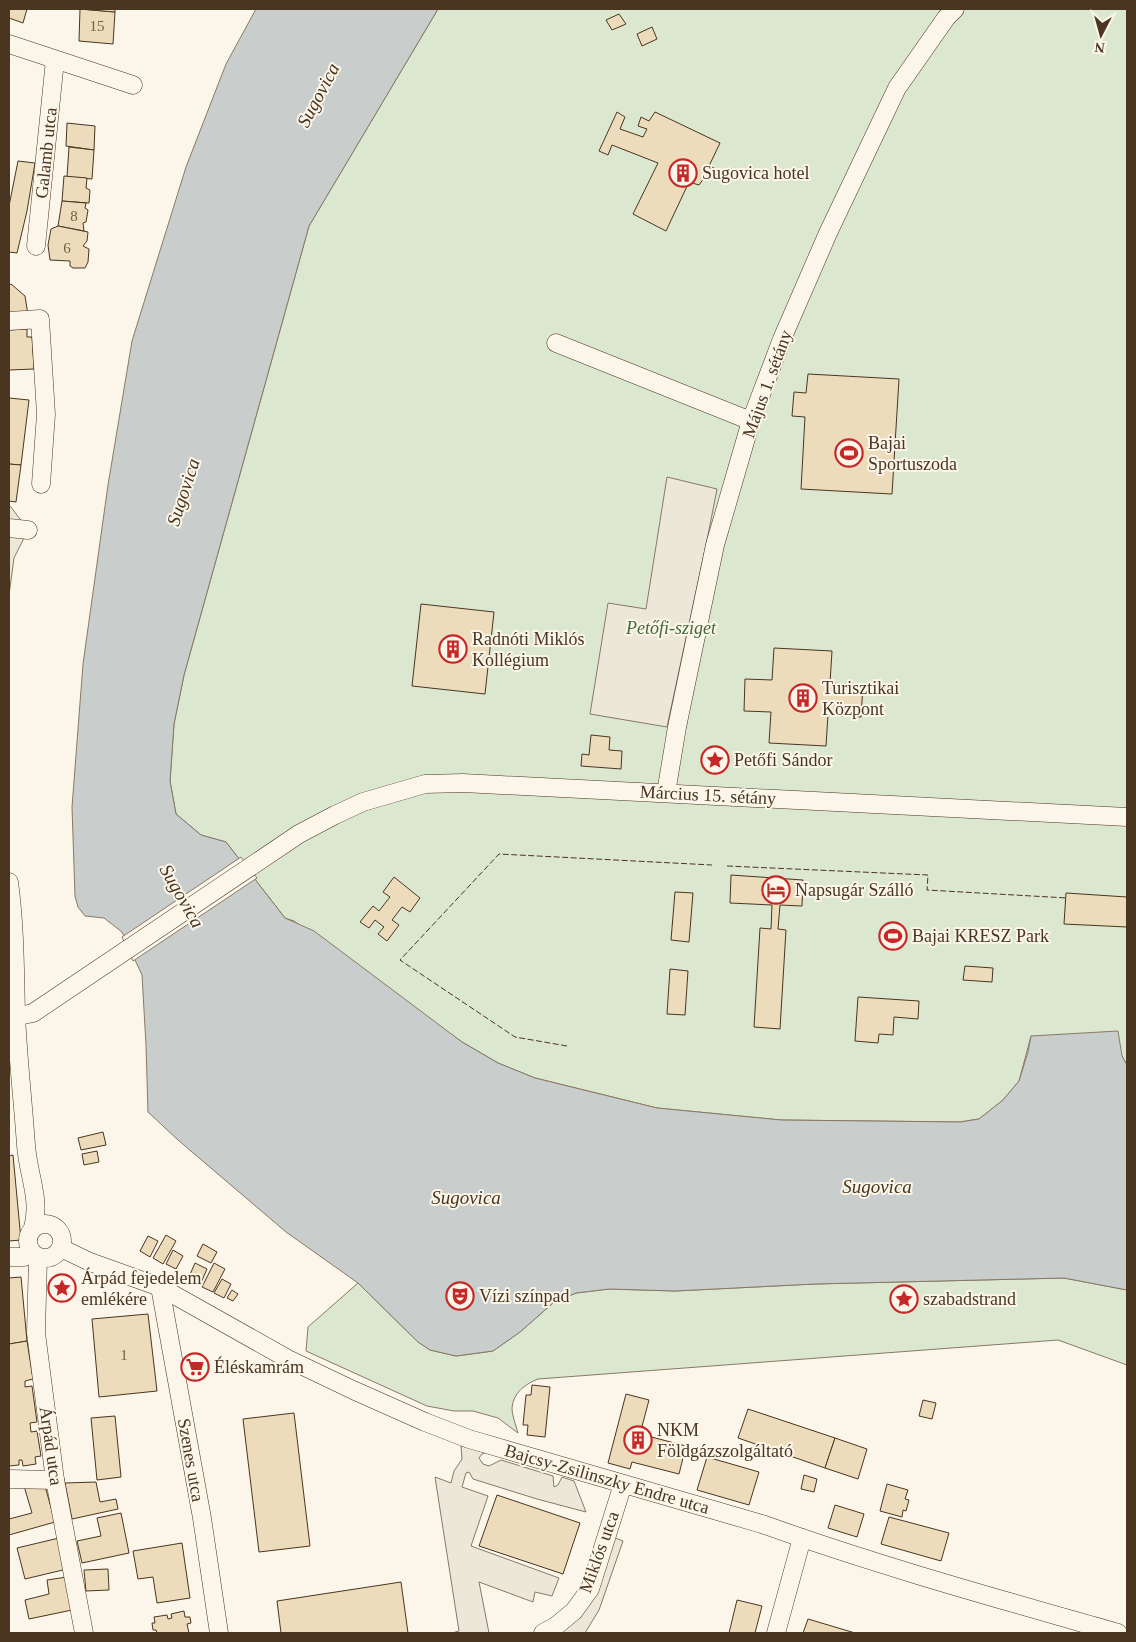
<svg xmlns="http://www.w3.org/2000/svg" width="1136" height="1642" font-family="Georgia,serif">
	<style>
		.green { fill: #dce7d0; stroke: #887966 }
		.parking { fill: #ede7d9; stroke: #887966 }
		.water { fill: #c9cecd; stroke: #887966 }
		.pier { fill: #fbf6e9; stroke: #887966 }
		.building { fill: #ecdcbc; stroke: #4a3520 }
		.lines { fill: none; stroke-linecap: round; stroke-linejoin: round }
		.minor-casing { stroke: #4a3520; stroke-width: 19 }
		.minor { stroke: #fbf6e9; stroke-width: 18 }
		.fence { stroke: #4a3520; stroke-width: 1; stroke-dasharray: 6 2.5; stroke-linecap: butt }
		.labels { text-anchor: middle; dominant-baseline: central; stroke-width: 4; stroke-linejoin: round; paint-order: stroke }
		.number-label { font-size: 15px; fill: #725f47 }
		.street-label { font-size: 18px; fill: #4a3520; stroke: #fbf6e9 }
		.poi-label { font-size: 18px; fill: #4a3520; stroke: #fbf6e9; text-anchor: start }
		.park-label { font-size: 18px; font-style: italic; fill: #436837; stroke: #fbf6e9 }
		.water-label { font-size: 19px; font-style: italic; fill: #4a3520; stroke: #fbf6e9 }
	</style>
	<rect width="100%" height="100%" fill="#fbf6e9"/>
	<g class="green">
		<polygon points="438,9 1127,9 1127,1065 1122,1056 1031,1036 1019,1081 1003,1100 979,1119 960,1122 781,1120 657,1108 535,1078 498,1063 462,1042 294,921 285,918 226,842 201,835 176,814 170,781 174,724 184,675 309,226"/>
		<path d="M1064 1278 1127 1290V1365L1058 1340 538 1379C525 1384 513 1393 512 1408 512 1415 516 1426 518 1433L498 1418 473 1411H454L427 1406 306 1351 308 1327 358 1283 418 1342 430 1350 456 1356 493 1351 520 1332 553 1303 576 1293 609 1289 675 1291 815 1284Z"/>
	</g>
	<g class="parking">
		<polygon points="667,477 717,489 708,535 667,727 590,714 608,603 646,609"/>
		<polygon points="9,506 11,507 28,530 14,558 9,595"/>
		<polygon points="461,1446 487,1452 482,1454 479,1458 483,1464 489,1466 501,1460 553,1476 554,1487 558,1485 562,1477 574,1481 586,1512 537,1499 473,1479 469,1472 466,1473 462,1487 488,1496 471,1546 559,1578 552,1596 535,1592 533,1602 479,1582 489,1633 452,1633 459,1631 435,1477 451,1483 454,1471 462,1459"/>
		<polygon points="613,1537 623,1541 599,1610 585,1633 557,1633"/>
	</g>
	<polygon class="water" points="256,9 438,9 309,226 184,675 174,724 170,781 176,814 201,835 226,842 285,918 314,931 462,1042 498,1063 535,1078 657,1108 781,1120 960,1122 979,1119 1003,1100 1019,1081 1028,1052 1031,1036 1118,1031 1122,1056 1127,1065 1127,1290 1064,1278 815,1284 675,1291 609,1289 576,1293 553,1303 520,1332 493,1351 456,1356 430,1350 418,1342 358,1283 286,1232 178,1140 148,1112 146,1045 142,975 122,932 104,918 85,916 78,907 75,896 72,807 83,664 108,485 132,341 186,167 226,64"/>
	<polygon class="pier" points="241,857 257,878 133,961 122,937"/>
	<g class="building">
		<polygon points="9,9 27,9 23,23 9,18"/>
		<polygon points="80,9 115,12 113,44 79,41"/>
		<polygon points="80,9 115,9 115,12"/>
		<polygon points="619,14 626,24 612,30 606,20"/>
		<polygon points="652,27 657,39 642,46 637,34"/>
		<polygon points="617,112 625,117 620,129 643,137 647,129 638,126 641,117 649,121 655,112 720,143 709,166 714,168 709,179 704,178 699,185 689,182 666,231 633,214 658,163 612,145 608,155 599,151"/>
		<polygon points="67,123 95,126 94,150 66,146"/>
		<polygon points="69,147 94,150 92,179 67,177"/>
		<polygon points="18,161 35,163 27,211 17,253 9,252 9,206"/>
		<polygon points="64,176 87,178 86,188 90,190 89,203 62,201"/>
		<polygon points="62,201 86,203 85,208 88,210 86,222 83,223 84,231 58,226"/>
		<polygon points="58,226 88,232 87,241 83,246 89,249 88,262 85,268 73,268 70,266 70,261 50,260 48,245 51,229"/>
		<polygon points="11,284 25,296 28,315 9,316 9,285"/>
		<polygon points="27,329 27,337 32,337 34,369 9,370 9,330"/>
		<polygon points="808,374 899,379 892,494 801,489 805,417 792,416 794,392 806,393"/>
		<polygon points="9,398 29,400 21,465 9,464"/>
		<polygon points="9,464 21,465 16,502 9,501"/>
		<polygon points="421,604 494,612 485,694 412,686"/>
		<polygon points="774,648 832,651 830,683 863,685 861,717 828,715 826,746 769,743 771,712 744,711 745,679 772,680"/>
		<polygon points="591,735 610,737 609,750 622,751 621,769 581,766 582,754 589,755"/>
		<polygon points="731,875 803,880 802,906 780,905 778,929 786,930 780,1029 754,1027 760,928 771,929 772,905 730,903"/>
		<polygon points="394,877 420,898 410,912 402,907 392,920 399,925 387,941 378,934 384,927 375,920 369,928 360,922 373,906 379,911 390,897 383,892"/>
		<polygon points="675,892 693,893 689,942 671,940"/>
		<polygon points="1066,893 1127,897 1127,927 1064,924"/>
		<polygon points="965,966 993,968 992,982 963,980"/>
		<polygon points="670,969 688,971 685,1015 667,1014"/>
		<polygon points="858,997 919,1001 918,1019 894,1017 893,1035 879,1034 878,1043 855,1041"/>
		<polygon points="103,1132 106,1145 81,1150 78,1138"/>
		<polygon points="97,1151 99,1162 84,1165 82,1154"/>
		<polygon points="13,1155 21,1240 9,1241 9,1156"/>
		<polygon points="166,1235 176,1241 163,1264 153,1258"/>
		<polygon points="148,1236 158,1241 150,1257 140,1251"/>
		<polygon points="203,1244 217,1252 211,1263 197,1256"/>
		<polygon points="173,1250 183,1256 176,1269 166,1264"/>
		<polygon points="195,1263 207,1269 200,1285 188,1279"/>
		<polygon points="214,1263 225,1269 213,1292 202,1287"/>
		<polygon points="21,1277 27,1341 9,1344 9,1278"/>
		<polygon points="222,1279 231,1284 224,1298 214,1293"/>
		<polygon points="232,1290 238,1294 233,1301 227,1298"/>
		<polygon points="148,1314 157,1391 99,1397 92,1319"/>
		<polygon points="27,1341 33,1379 25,1381 25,1387 32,1386 37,1422 30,1423 31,1432 37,1431 41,1456 35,1457 36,1464 23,1466 22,1460 19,1460 19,1465 9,1466 9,1344"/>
		<polygon points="532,1385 550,1387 545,1437 527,1435 528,1425 523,1425 526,1395 531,1395"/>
		<polygon points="626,1394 649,1400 640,1434 686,1446 679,1474 632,1462 630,1469 608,1463"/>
		<polygon points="923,1400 936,1403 932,1419 919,1416"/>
		<polygon points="748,1409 835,1438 825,1468 738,1438"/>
		<polygon points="294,1413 310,1546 259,1552 243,1419"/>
		<polygon points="115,1416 121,1477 97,1480 91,1418"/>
		<polygon points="835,1438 867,1449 858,1479 825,1468"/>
		<polygon points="707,1457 759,1472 749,1505 697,1490"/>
		<polygon points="804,1475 817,1479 814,1492 801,1489"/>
		<polygon points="96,1482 100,1502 116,1499 118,1509 72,1519 65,1483"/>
		<polygon points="887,1484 908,1490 905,1499 909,1500 906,1511 903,1510 902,1517 880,1511"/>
		<polygon points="24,1486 45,1486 55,1522 9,1535 9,1519 32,1513"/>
		<polygon points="497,1495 580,1523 563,1574 479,1546"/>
		<polygon points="835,1505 864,1514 857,1537 828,1528"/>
		<polygon points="121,1513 129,1553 82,1563 77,1541 101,1536 97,1518"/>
		<polygon points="889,1517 949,1533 941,1561 881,1544"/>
		<polygon points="59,1538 67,1569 25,1579 17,1548"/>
		<polygon points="182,1543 190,1598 157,1603 153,1577 138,1579 133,1551"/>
		<polygon points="108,1569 109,1590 86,1591 84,1570"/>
		<polygon points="67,1577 72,1610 29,1619 25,1600 49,1594 47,1580"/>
		<polygon points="401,1582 408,1633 281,1633 277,1601"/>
		<polygon points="737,1600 762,1606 755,1633 729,1633"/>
		<polygon points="184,1611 185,1617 190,1617 191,1623 187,1624 189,1633 157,1633 156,1630 153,1630 152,1623 155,1623 154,1617 167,1615 168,1619 172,1618 171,1614"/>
		<polygon points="808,1619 855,1633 803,1633"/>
	</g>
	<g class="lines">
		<g class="minor-casing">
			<g id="minor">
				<polyline points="9,44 133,85"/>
				<polyline points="36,246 55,60"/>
				<polyline points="9,321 40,319 46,414 41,484"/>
				<polyline points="556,343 751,421"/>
				<polyline points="9,528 28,530"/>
				<polyline points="666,793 677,727 715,545 751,421 782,339 828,233 897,88 946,18 955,9"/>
				<path d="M9 882C15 926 15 971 16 1015 18 1059 23 1102 26 1145 28 1175 41 1199 33 1228"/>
				<polyline points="9,1018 33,1013 299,834 335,815 363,802 425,784 463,783 1127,817"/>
				<circle cx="45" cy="1241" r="17"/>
				<path d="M61 1248 90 1262 160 1287 288 1359 353 1390 425 1422 469 1439 762 1524C879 1566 999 1599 1118 1633"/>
				<polyline points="9,1257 24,1257 32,1253"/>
				<polyline points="38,1257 36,1333 55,1480 84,1633"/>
				<polyline points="160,1287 202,1518 219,1633"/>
				<polyline points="9,1479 55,1480"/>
				<polyline points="543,1633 556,1626 574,1611 590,1589 623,1484"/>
				<polyline points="776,1633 802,1538"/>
			</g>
		</g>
		<use href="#minor" class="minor"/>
		<g class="fence">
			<polyline points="727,866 928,875 927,890 1067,898"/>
			<polyline points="567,1046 515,1037 400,960 499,854 712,865"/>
		</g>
	</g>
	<defs>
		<g id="building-ring" transform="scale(1.4375)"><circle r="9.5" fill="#fbf6e9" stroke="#c62828" stroke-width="1.5"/><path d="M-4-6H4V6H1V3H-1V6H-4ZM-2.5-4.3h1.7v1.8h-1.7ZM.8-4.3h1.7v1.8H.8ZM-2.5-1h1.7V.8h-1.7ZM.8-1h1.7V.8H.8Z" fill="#c62828"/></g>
		<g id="stadium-ring" transform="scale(1.4375)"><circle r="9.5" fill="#fbf6e9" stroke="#c62828" stroke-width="1.5"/><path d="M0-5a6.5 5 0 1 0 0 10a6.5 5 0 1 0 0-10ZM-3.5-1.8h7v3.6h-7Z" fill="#c62828"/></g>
		<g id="sight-ring" transform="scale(1.4375)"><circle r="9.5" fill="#fbf6e9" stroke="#c62828" stroke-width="1.5"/><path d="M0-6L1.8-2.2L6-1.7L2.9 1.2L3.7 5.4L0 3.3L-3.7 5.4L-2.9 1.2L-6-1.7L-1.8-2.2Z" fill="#c62828"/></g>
		<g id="hotel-ring" transform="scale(1.4375)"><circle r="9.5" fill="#fbf6e9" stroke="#c62828" stroke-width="1.5"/><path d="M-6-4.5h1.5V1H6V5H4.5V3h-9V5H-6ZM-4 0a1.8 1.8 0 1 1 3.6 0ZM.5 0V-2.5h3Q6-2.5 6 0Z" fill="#c62828"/></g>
		<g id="theatre-ring" transform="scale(1.4375)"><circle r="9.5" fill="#fbf6e9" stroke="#c62828" stroke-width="1.5"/><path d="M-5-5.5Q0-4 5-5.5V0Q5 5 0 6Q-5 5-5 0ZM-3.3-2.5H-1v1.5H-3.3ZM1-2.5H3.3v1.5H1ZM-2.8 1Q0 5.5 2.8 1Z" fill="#c62828"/></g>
		<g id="supermarket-ring" transform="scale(1.4375)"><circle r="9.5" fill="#fbf6e9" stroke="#c62828" stroke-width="1.5"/><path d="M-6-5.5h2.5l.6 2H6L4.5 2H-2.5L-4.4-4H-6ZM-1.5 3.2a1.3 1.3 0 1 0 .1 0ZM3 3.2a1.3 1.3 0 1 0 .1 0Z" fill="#c62828"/></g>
	</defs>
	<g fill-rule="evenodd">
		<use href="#building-ring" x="683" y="173"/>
		<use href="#stadium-ring" x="849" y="453"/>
		<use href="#building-ring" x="453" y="649"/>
		<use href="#building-ring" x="803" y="698"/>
		<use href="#sight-ring" x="715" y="760"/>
		<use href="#hotel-ring" x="776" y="890"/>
		<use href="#stadium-ring" x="893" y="936"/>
		<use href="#sight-ring" x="62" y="1288"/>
		<use href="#theatre-ring" x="460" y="1296"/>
		<use href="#sight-ring" x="904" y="1299"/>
		<use href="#supermarket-ring" x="195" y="1367"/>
		<use href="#building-ring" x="638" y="1440"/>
	</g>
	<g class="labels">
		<g class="number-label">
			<text x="97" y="26">15</text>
			<text x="74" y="216">8</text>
			<text x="67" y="248">6</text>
			<text x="124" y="1355">1</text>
		</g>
		<g class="street-label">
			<text transform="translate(46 153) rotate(-84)">Galamb utca</text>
			<text transform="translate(767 384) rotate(-70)">Május 1. sétány</text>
			<text transform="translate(708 795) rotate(3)">Március 15. sétány</text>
			<text transform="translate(51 1446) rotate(82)">Árpád utca</text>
			<text transform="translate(191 1460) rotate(80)">Szenes utca</text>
			<text transform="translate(607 1479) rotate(16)">Bajcsy-Zsilinszky Endre utca</text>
			<text transform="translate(599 1552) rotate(-70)">Miklós utca</text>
		</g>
		<g class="poi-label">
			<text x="702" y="173">Sugovica hotel</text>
			<text x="868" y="443">Bajai<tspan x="868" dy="21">Sportuszoda</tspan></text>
			<text x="472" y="639">Radnóti Miklós<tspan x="472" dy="21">Kollégium</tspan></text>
			<text x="822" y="688">Turisztikai<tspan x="822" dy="21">Központ</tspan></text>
			<text x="734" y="760">Petőfi Sándor</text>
			<text x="795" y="890">Napsugár Szálló</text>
			<text x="912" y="936">Bajai KRESZ Park</text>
			<text x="81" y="1278">Árpád fejedelem<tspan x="81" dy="21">emlékére</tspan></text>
			<text x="479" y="1296">Vízi színpad</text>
			<text x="923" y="1299">szabadstrand</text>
			<text x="214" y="1367">Éléskamrám</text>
			<text x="657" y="1430">NKM<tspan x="657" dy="21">Földgázszolgáltató</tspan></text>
		</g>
		<g class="park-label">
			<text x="671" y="628">Petőfi-sziget</text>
		</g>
		<g class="water-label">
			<text transform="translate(318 95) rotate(-62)">Sugovica</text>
			<text transform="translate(183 492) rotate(-72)">Sugovica</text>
			<text transform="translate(182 896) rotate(60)">Sugovica</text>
			<text x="877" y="1186">Sugovica</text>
			<text x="466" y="1197">Sugovica</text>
		</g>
	</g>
	<rect width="1136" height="1642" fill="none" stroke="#4a3520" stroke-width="20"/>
	<g transform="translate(1101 35) rotate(186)" stroke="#fbf6e9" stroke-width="4" paint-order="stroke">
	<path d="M0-4L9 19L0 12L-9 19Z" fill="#4a3520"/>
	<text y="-8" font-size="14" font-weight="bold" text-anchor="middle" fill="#4a3520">N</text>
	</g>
</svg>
